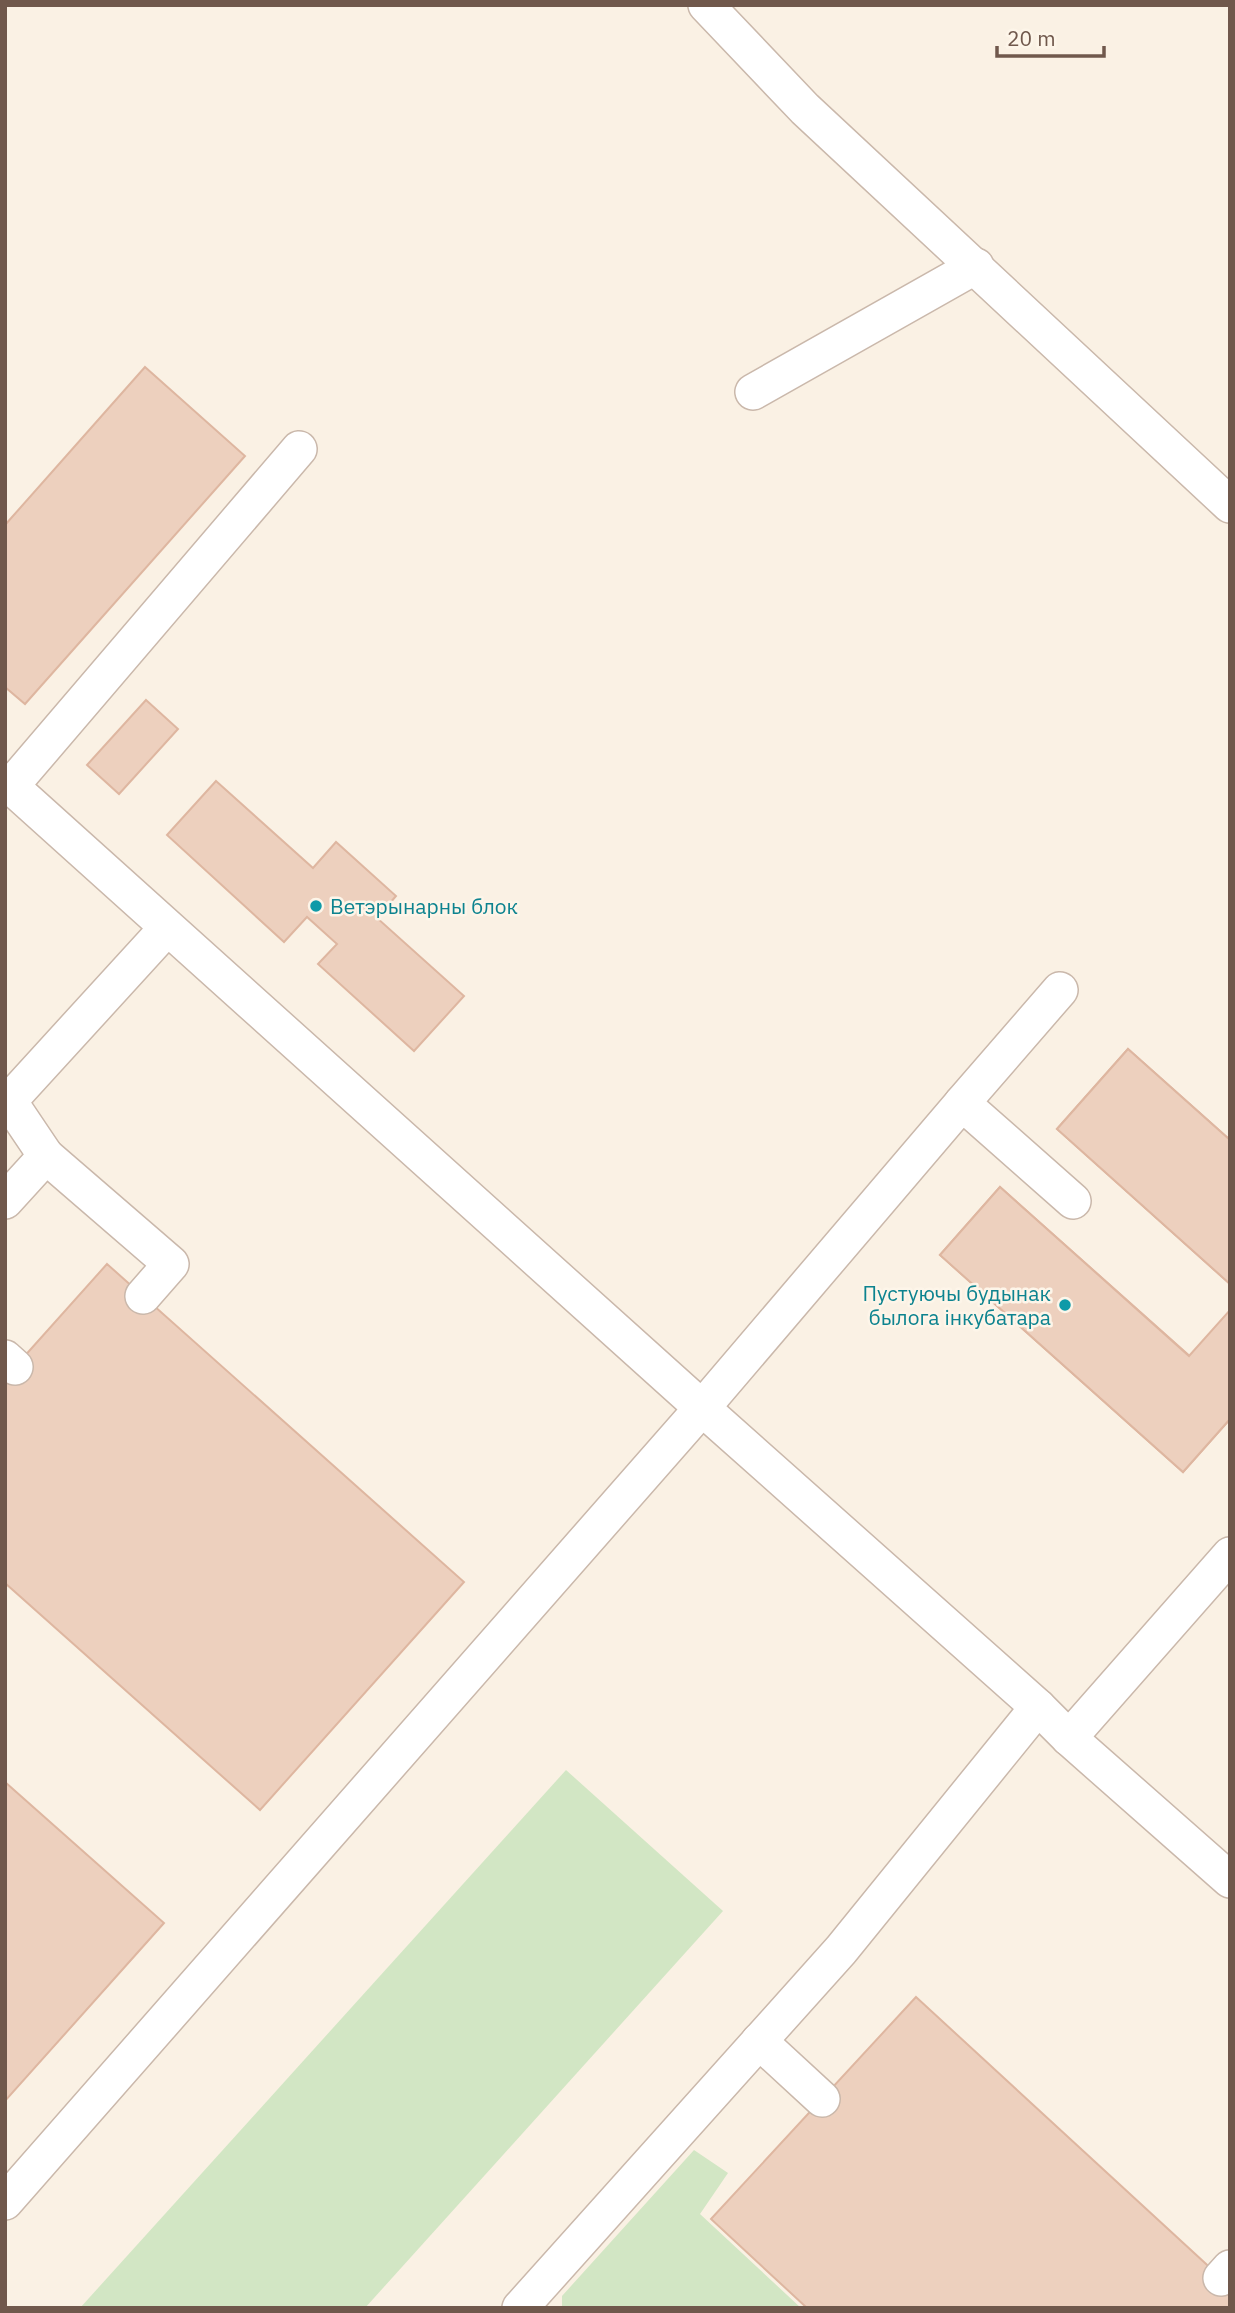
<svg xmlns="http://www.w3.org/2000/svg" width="1235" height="2313" font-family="'IBM Plex Sans',sans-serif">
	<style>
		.green { fill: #d2e6c4 }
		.building { fill: #edd0be; stroke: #deb6a0; stroke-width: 2 }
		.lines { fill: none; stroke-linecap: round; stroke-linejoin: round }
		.minor-casing { stroke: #cab8ab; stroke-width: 38 }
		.minor { stroke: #fff; stroke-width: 35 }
		.culture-dot { fill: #0f9aa8; stroke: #fdf5e9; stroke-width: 2.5 }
		.labels { text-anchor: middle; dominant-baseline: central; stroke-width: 5; stroke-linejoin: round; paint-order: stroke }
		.culture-label { font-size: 21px; fill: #0d838f; stroke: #fdf5e9; text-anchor: start }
	</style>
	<rect width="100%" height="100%" fill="#faf1e4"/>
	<g class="green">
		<polygon points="566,1770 723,1911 365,2308 80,2308"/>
		<polygon points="694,2150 728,2173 700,2214 801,2308 562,2308 562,2296"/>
	</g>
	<g class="building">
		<polygon points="145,367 245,456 25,704 5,687 5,525"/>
		<polygon points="146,700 178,729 119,794 87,765"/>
		<polygon points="216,781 313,868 336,842 396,896 377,918 464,996 414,1051 318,964 337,944 307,917 284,942 167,835"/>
		<polygon points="1128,1049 1230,1140 1230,1284 1057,1129"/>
		<polygon points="1128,1049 1230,1140 1230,1284 1057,1129"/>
		<polygon points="1000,1187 1230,1392 1230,1419 1183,1472 940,1255"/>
		<polygon points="1000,1187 1189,1356 1230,1310 1230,1419 1183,1472 940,1255"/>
		<polygon points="107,1264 464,1582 260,1810 5,1583 5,1378"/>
		<polygon points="5,1782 164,1923 5,2101"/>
		<polygon points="916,1997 1230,2286 1230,2308 807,2308 711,2219"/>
	</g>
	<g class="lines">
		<g class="minor-casing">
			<g id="minor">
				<polyline points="706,5 805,109 1230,505"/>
				<polyline points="753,392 976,266"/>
				<polyline points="5,781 702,1408 1038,1707 1069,1738 1230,1880"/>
				<polyline points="11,786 299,449"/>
				<polyline points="5,1100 9,1101 46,1156 5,1201"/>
				<polyline points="9,1101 167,928"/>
				<polyline points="962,1103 1060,990"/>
				<polyline points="46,1156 171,1264 143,1296"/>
				<polyline points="5,1358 15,1367"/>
				<polyline points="1069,1738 1230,1555"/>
				<polyline points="759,2041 822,2099"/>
				<polyline points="5,2202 702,1408 962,1103 1073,1201"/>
				<polyline points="1221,2278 1230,2268"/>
				<polyline points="520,2308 841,1950 1038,1707"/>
			</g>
		</g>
		<use href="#minor" class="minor"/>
	</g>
	<g class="culture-dot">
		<circle cx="316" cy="906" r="7"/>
		<circle cx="1065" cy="1305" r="7"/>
	</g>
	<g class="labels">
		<g class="culture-label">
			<text x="330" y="906">Ветэрынарны блок</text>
			<text x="1051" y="1293" text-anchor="end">Пустуючы будынак<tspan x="1051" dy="24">былога інкубатара</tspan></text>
		</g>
	</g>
	<rect width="1235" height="2313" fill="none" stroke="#70584c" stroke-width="14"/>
	<path d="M997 46v10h107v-10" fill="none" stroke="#70584c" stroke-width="3.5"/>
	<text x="1007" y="46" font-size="21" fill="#70584c" stroke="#fdf5e9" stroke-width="5" paint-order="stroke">20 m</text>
</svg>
